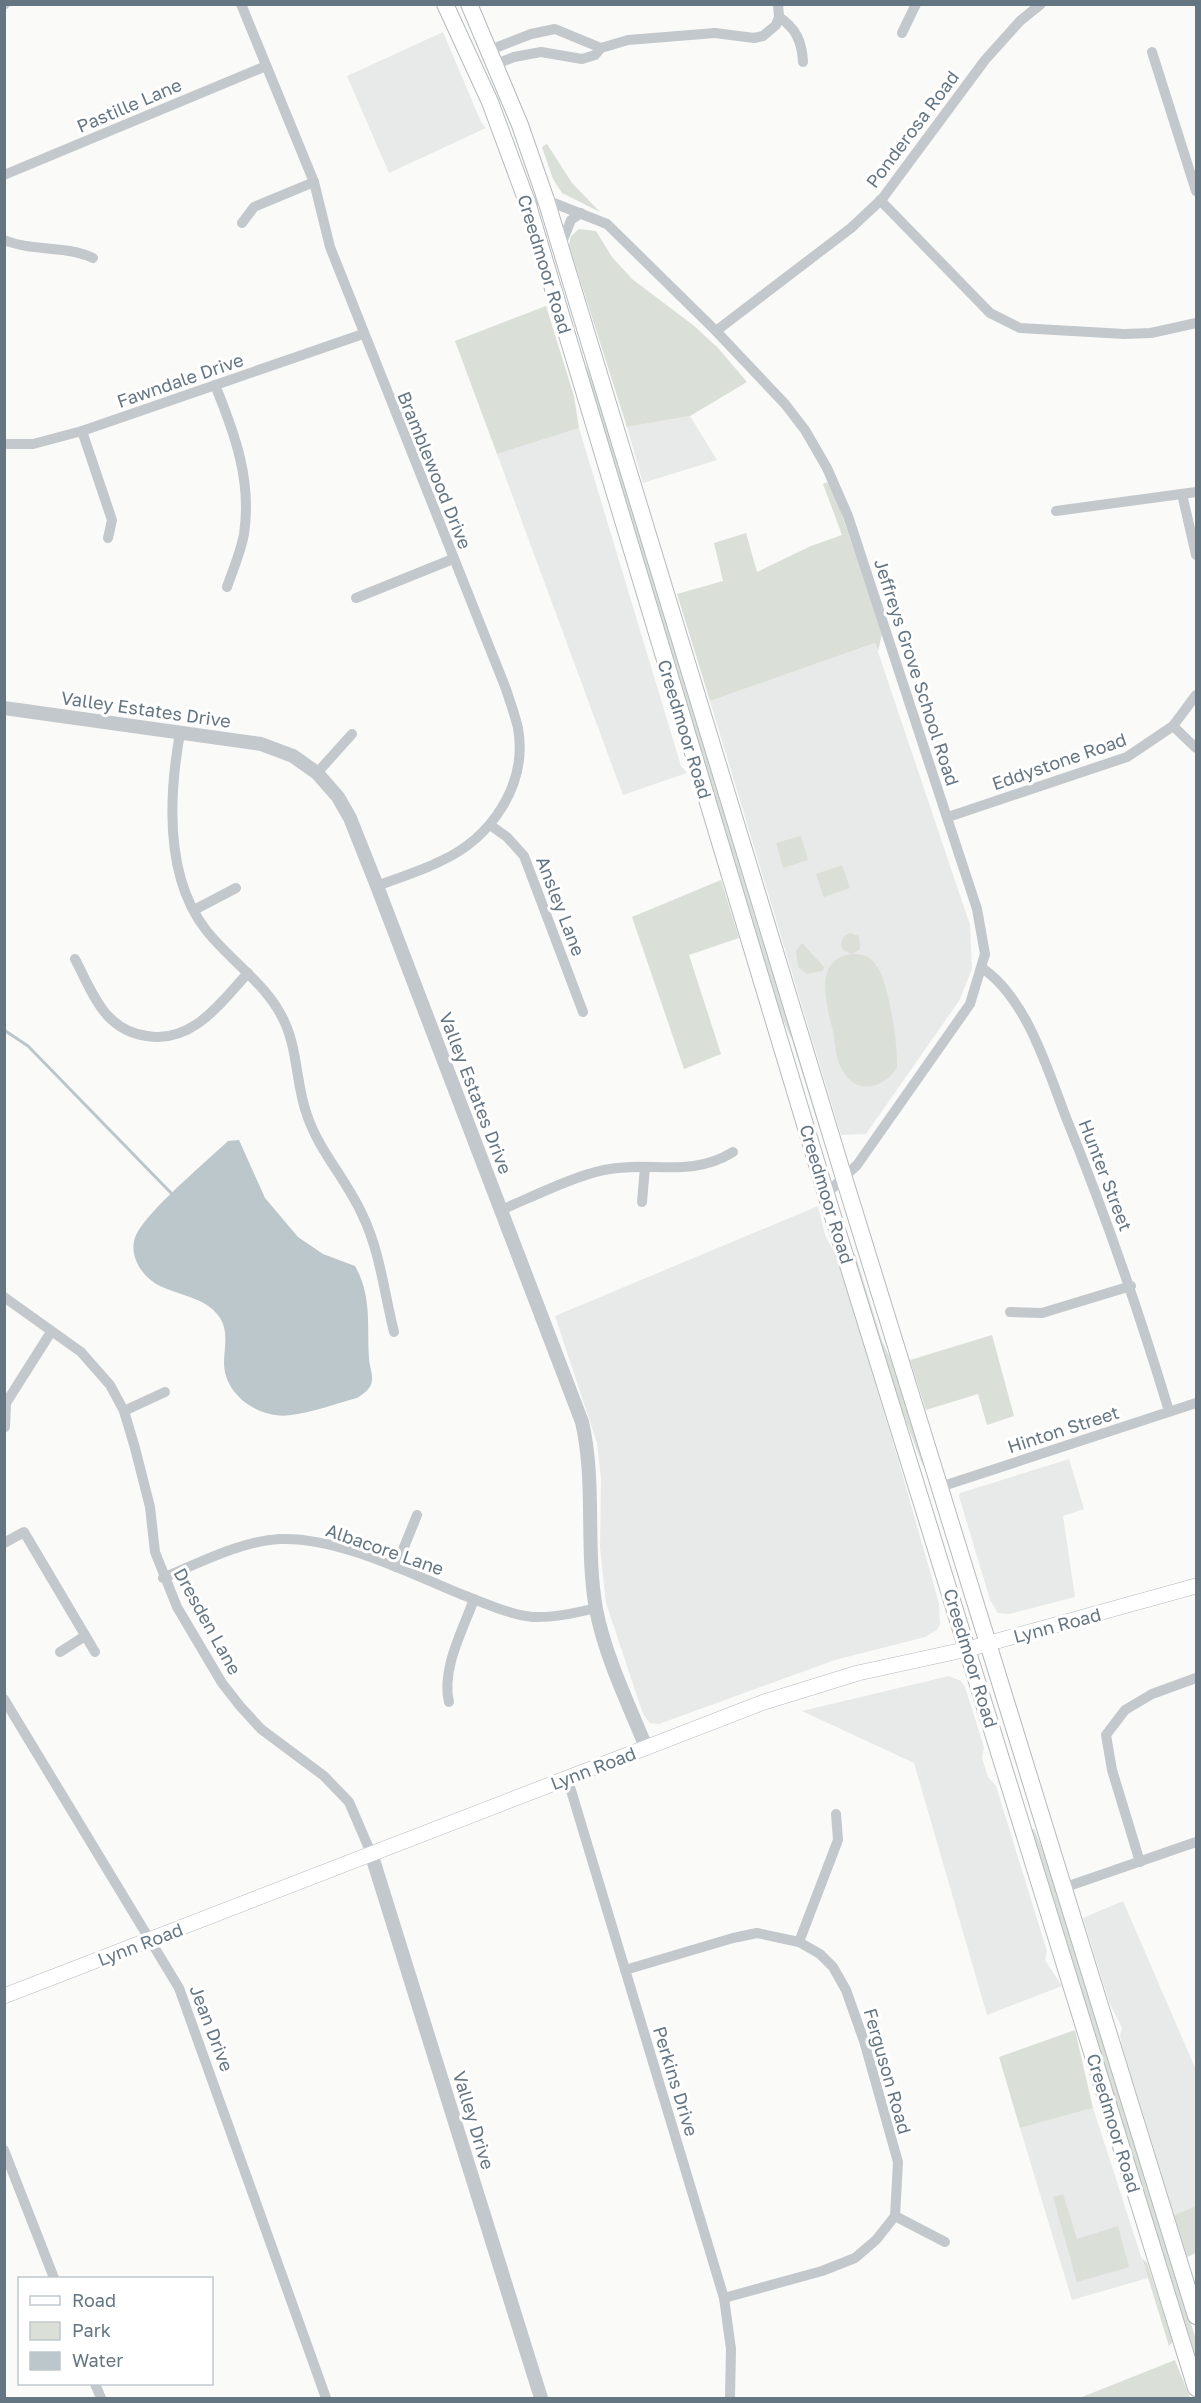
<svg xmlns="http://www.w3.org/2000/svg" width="1201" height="2403" font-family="'Golos Text',sans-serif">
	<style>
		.built { fill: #e8e9e9 }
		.green { fill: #dadfd7 }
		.water { fill: #bbc7cb }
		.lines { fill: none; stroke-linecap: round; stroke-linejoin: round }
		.stream { stroke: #bbc7cb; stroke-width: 3 }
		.secondary-casing { stroke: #b3babf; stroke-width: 16 }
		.primary-casing { stroke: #b5babe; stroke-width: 18 }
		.minor { stroke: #c3c8cc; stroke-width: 10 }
		.tertiary { stroke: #c3c8cc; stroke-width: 14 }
		.secondary { stroke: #fff; stroke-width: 15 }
		.primary { stroke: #fff; stroke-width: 16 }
		.labels { text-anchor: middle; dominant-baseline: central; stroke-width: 6; stroke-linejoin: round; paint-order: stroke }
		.street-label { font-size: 18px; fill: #657683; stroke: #fff }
	</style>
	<rect width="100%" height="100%" fill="#fafaf8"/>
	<g class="built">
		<polygon points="443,32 481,122 486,128 389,173 347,76"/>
		<polygon points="690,416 717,460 643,483 627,427"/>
		<polygon points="579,428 681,766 687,773 623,795 497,454"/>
		<polygon points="875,643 970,925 972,969 959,1001 866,1134 841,1135 710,701"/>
		<polygon points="818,1206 825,1235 838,1259 898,1459 939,1603 940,1624 937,1630 925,1637 835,1660 659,1724 650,1723 643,1714 606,1603 600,1548 601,1479 597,1443 555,1316"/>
		<polygon points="1069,1459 1084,1509 1063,1516 1075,1597 1009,1614 998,1613 990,1600 959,1496 960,1493"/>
		<polygon points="949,1676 961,1681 965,1687 984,1747 982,1758 988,1777 996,1786 1047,1951 1045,1960 1062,1986 987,2015 914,1763 802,1711"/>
		<polygon points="1123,1901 1196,2070 1196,2206 1174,2215 1122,2046 1120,2035 1122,2028 1109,2002 1083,1918"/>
		<polygon points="1093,2108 1148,2278 1072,2300 1020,2128"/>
	</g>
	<g class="green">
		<polygon points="547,144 572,183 600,212 562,193 553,179 542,147"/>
		<polygon points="579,229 596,231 612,257 632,279 693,325 718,348 747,382 690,416 627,427 569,245 571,236"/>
		<polygon points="556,270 582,356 602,404 822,1126 819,1127 792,1040 773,997 553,271"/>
		<polygon points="546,306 574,396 579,428 497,454 455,341"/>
		<polygon points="827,482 831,485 839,506 882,634 878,651 875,643 710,701 677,594 723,581 714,543 746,533 757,572 811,546 842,535 823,484"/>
		<polygon points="801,836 808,860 783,868 776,843"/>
		<polygon points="842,865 850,888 824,897 816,874"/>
		<polygon points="721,880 739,938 689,955 721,1054 684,1069 632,917"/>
		<path d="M850 933 859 936 860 949 852 954C862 954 870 956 876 965 889 982 898 1045 897 1067 885 1088 857 1096 843 1071 836 1060 835 1044 833 1031 827 1006 812 959 852 954L842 949 841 943 844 936Z"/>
		<polygon points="802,943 824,967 823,971 807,974 798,967 796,951"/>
		<polygon points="852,1254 855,1254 882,1341 900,1379 926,1464 923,1466 897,1398"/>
		<polygon points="992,1335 1014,1416 987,1425 978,1394 926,1410 910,1360"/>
		<polygon points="1034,1829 1054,1877 1196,2340 1196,2367 1029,1830"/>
		<polygon points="1075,2030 1093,2108 1020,2128 999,2057"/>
		<polygon points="1063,2194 1077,2239 1118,2226 1129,2267 1077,2282 1053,2197"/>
		<polygon points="1196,2206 1196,2253 1187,2257 1174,2215"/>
		<polygon points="1142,2258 1147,2263 1173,2342 1169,2346"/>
		<polygon points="1175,2360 1190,2398 1082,2397"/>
	</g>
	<path class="water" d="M239 1140 265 1198 298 1237 323 1254 355 1266C372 1296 367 1325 369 1358 369 1365 373 1374 372 1381 371 1389 363 1394 357 1398 335 1404 313 1412 291 1415 260 1420 224 1395 224 1363 224 1348 229 1332 220 1318 207 1298 182 1296 162 1287 143 1279 127 1255 136 1235 148 1210 206 1162 228 1141Z"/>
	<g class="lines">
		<polyline class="stream" points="4,1030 28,1046 172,1194"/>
		<g class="secondary-casing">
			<polyline id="secondary" points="4,1996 764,1702 858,1673 968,1649 1196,1586"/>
		</g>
		<g class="primary-casing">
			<g id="primary">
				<polyline points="445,4 490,102 527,202 826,1194 1196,2388"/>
				<polyline points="469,4 520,125 546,200 844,1178 1196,2316"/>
			</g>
		</g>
		<g class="minor">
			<path d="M241 4 314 182 330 247 506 689C510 702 515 715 518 728 528 785 491 838 441 861 421 871 398 878 377 886"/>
			<polyline points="4,5 5,4"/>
			<path d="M779 17C796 28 802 42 803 62"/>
			<polyline points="902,33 916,4"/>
			<polyline points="490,50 531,34 555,29 601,48"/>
			<polyline points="1152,52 1196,191"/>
			<polyline points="496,64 514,57 541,52 582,59 595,55 601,48 628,40 715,33 754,38 763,36 776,25 779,17 778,4"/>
			<polyline points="4,175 266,66"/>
			<polyline points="880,200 990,313 1020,328 1124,334 1151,333 1196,323"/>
			<polyline points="527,202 546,200 607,224 716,331 785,404 805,430 827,468 848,516 977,909 985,954 970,1004 857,1165 826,1194"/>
			<polyline points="242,223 254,207 314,182"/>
			<path d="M4 240C33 252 65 245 93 258"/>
			<polyline points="561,245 571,220 581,213"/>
			<polyline points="716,331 851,228 882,199 985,60 1020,21 1041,4"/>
			<path d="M215 385C235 434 252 481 244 534 241 551 233 570 227 587"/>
			<polyline points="82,431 112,520 108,538"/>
			<polyline points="4,444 33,444 82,431 363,334"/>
			<polyline points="1182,494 1196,555"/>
			<polyline points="1056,511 1196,492"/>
			<polyline points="356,598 453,559"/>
			<polyline points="1173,726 1196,748"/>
			<path d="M180 733C169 795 164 876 206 930 231 962 268 984 285 1023 298 1052 296 1085 307 1115 319 1151 346 1179 362 1214 380 1251 384 1292 394 1332"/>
			<polyline points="317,773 352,734"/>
			<polyline points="948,817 1127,757 1173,726 1196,695"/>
			<polyline points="490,825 507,837 524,856 583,1012"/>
			<polyline points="194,910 236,888"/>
			<path d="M75 959C85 978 93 999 107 1015 118 1027 132 1034 147 1036 193 1044 221 1002 248 973"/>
			<path d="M982 968C1027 998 1048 1071 1067 1120 1106 1216 1139 1312 1169 1411"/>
			<polyline points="642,1202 645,1167"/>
			<path d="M501 1210C530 1198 574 1176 604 1170 650 1160 689 1179 733 1152"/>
			<polyline points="4,1297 81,1352 110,1385 124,1411 135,1448 150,1507 155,1552 177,1607 222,1683 240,1706 261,1729 324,1776 349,1802 371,1853"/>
			<polyline points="1010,1312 1042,1313 1131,1286"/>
			<polyline points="124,1411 165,1392"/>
			<polyline points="5,1427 6,1403 51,1332"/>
			<polyline points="940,1487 1196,1403"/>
			<polyline points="4,1543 24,1532 95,1652"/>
			<polyline points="396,1567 417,1515"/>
			<path d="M163 1578C199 1563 241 1541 280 1539 339 1537 409 1573 463 1595 485 1603 510 1615 533 1617 554 1618 576 1613 596 1608"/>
			<polyline points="60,1652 85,1636"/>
			<polyline points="4,1699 179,1988 326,2398"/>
			<path d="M449 1702C441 1669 463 1630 474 1599"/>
			<polyline points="567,1777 724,2298 731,2349 730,2398"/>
			<polyline points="1140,1862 1112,1770 1106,1735 1125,1710 1152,1694 1196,1678"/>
			<polyline points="1063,1888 1196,1842"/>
			<polyline points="799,1942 838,1840 836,1814"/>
			<polyline points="625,1970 733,1938 757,1933 799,1942 820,1954 833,1967 846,1990 864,2041 898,2162 895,2216 876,2240 855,2258 822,2271 724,2298"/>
			<polyline points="4,2150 54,2278"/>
			<polyline points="895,2216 945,2242"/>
			<polyline points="95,2384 101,2398"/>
		</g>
		<g class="tertiary">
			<path d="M4 708 261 744 293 756 317 773 338 797 350 818 377 886 582 1422C596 1483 585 1547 596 1609 605 1656 628 1703 646 1747"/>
			<polyline points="371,1853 541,2398"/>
		</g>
		<use href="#secondary" class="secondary"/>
		<use href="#primary" class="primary"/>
	</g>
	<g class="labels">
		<g class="street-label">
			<text transform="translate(129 105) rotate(-23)">Pastille Lane</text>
			<text transform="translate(912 129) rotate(-53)">Ponderosa Road</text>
			<text transform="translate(545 264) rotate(73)">Creedmoor Road</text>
			<text transform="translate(180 380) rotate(-19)">Fawndale Drive</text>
			<text transform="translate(435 470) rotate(68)">Bramblewood Drive</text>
			<text transform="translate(917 672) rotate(72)">Jeffreys Grove School Road</text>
			<text transform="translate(146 709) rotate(8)">Valley Estates Drive</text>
			<text transform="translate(685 729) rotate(73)">Creedmoor Road</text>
			<text transform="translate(1059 761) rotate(-19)">Eddystone Road</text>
			<text transform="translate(561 906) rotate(69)">Ansley Lane</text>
			<text transform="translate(476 1093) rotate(69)">Valley Estates Drive</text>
			<text transform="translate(1106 1175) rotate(69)">Hunter Street</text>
			<text transform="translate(827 1194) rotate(73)">Creedmoor Road</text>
			<text transform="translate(1063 1429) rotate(-18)">Hinton Street</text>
			<text transform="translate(385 1549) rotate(19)">Albacore Lane</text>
			<text transform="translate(208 1621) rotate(61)">Dresden Lane</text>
			<text transform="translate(1057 1625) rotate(-15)">Lynn Road</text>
			<text transform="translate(971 1658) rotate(73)">Creedmoor Road</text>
			<text transform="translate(593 1768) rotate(-21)">Lynn Road</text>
			<text transform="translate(140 1944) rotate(-21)">Lynn Road</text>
			<text transform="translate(212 2028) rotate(69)">Jean Drive</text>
			<text transform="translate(888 2071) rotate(74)">Ferguson Road</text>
			<text transform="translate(676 2081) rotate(73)">Perkins Drive</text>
			<text transform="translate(474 2120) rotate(73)">Valley Drive</text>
			<text transform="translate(1114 2123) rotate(73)">Creedmoor Road</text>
		</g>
	</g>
	<rect width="1201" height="2403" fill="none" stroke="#657683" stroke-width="12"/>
	<rect x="18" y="2277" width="195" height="108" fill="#ffffff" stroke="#c1c8cd" stroke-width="1.5"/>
	<rect x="30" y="2296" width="30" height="9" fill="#ffffff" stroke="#c1c8cd" stroke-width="1.5"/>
	<text x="72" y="2307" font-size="18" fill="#657683">Road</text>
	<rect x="30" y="2322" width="30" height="18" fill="#dadfd7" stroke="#c1c8cd" stroke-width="1.5"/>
	<text x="72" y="2337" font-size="18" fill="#657683">Park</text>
	<rect x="30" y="2352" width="30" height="18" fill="#bbc7cb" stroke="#c1c8cd" stroke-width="1.5"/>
	<text x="72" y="2367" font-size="18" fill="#657683">Water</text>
</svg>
